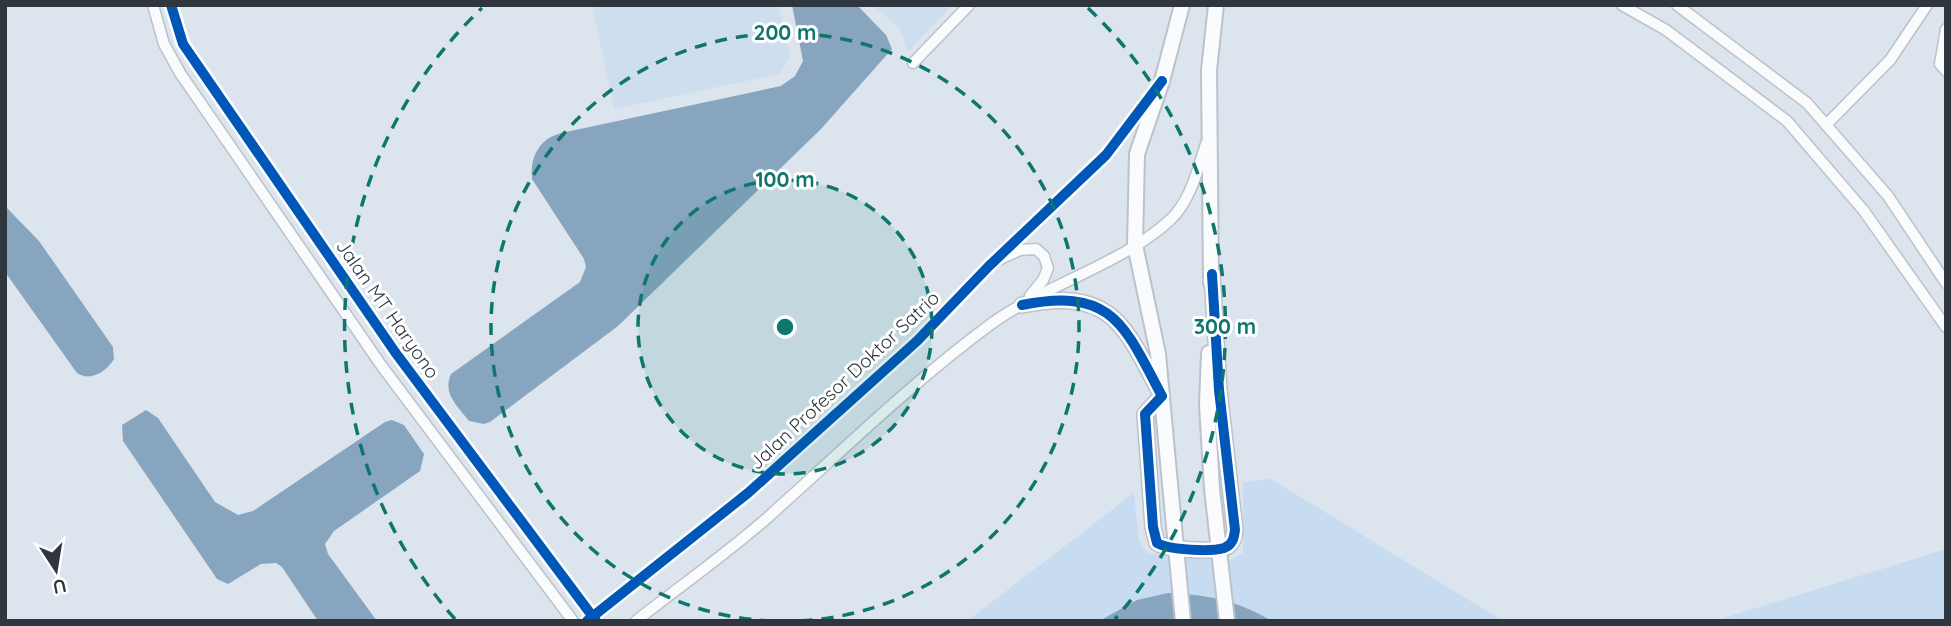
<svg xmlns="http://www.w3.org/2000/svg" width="1951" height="626" font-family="Quicksand,sans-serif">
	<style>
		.built { fill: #cedeef }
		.green { fill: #c7dcf1 }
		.water { fill: #88a5c0 }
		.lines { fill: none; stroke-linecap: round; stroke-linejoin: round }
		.street-casing { stroke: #bbc2ca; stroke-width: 13 }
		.secondary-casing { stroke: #bbc2ca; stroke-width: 18 }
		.street { stroke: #fafbfc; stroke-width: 10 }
		.secondary { stroke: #fafbfc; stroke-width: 14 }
		.secondary-bridge-casing { stroke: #bbc2ca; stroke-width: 18; stroke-linecap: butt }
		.secondary-bridge { stroke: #fafbfc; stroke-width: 14 }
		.cycleway-casing { stroke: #fff; stroke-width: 15 }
		.cycleway { stroke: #0057b8; stroke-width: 10 }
		.ring { fill: none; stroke: #0f766e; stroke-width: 3.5; stroke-dasharray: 12 9 }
		.labels { text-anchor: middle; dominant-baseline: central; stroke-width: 6; stroke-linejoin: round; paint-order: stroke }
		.street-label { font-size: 19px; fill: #2f363d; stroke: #fff }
		.centre { fill: #0f766e; stroke: #fff; stroke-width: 3.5 }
		.ring-label { font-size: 21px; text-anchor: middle; font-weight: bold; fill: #0f766e; stroke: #fff; stroke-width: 6; stroke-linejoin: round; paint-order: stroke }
	</style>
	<rect width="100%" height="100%" fill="#dce5ee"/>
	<g class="built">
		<polygon points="592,5 779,5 790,57 780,74 614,109"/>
		<polygon points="872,5 952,5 908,52 899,27"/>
	</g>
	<g class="green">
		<polygon points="1271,479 1503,621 967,621 1134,493 1139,541 1148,553 1230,560 1243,553 1243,482"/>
		<polygon points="1946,549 1946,621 1714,621"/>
	</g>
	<g class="water">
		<path d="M792 5H857L886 35 892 49 821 129 618 326 490 422 484 424 469 421C458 406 442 394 451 374L580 282 586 267 584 259 532 179C530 157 539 139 561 133L781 86 795 76 803 61Z"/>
		<path d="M5 206 39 241 113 347 114 359C106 372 90 382 77 373L5 272Z"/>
		<polygon points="146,410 158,418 215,502 238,515 253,511 385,422 392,420 404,425 424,454 420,471 334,531 325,544 328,554 377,621 318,621 282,567 276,563 261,564 228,584 217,579 123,441 122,425"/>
		<path d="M1168 593C1210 595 1235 600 1272 621H1099L1137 600Z"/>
	</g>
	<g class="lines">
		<g class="street-casing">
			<g id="street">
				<polyline points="153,5 164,44 180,73 381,365 573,621"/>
				<polyline points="171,5 183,44 395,352 596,621"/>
				<polyline points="1622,5 1666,30 1787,121 1864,211 1946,327"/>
				<polyline points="1677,5 1807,103 1888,196 1946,283"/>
				<polyline points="1946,29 1940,64 1946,71"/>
				<polyline points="913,63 969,5"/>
				<polyline points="1826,125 1890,60 1927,5"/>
				<polyline points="998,260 1020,250 1036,249 1044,256 1048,268 1043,280 1030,296"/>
				<polyline points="587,621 748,493 917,341 989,266 1106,155 1156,90"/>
				<path d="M636 621C679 587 725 555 766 519 840 453 911 383 991 324 1045 285 1124 263 1170 220 1190 202 1198 169 1206 144"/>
			</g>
		</g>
		<g class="secondary-casing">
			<g id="secondary">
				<polyline points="1211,283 1209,70 1216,5"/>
				<path d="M1022 305C1113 287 1124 325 1162 396L1145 414 1153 527 1157 543C1169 550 1211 552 1224 548 1233 545 1234 537 1235 530L1219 390 1212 274"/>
				<polyline points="1209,353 1207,405 1212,489"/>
				<polyline points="1170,484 1158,354 1135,245 1137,154 1162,81 1182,5"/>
			</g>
		</g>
		<use href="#street" class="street"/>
		<use href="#secondary" class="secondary"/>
		<g class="secondary-bridge-casing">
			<g id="secondary-bridge">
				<polyline points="1170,484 1183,621"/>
				<polyline points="1212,489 1227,621"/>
			</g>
		</g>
		<use href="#secondary-bridge" class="secondary-bridge"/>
		<g class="cycleway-casing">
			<g id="cycleway">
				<polyline points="171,5 183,44 395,352 596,621"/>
				<path d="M1022 305C1113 287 1124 325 1162 396L1145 414 1153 527 1157 543C1169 550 1211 552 1224 548 1233 545 1234 537 1235 530L1219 390 1212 274"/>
				<polyline points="587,621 748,493 917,341 989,266 1106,155 1162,81"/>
			</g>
		</g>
		<use href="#cycleway" class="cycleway"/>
	</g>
	<circle cx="785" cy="327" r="147" fill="#0f766e" fill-opacity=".12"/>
	<g class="ring">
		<circle cx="785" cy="327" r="147"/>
		<path d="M772 621A294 294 0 1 1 798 621"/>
		<path d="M455 619A440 440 0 0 1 482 8M1088 8A440 440 0 0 1 1115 619"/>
	</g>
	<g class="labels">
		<g class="street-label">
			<text transform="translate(388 309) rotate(55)">Jalan MT Haryono</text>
			<text transform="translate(844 380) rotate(-43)">Jalan Profesor Doktor Satrio</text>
		</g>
	</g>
	<circle cx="785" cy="327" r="10" class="centre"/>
	<g class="ring-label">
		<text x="785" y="40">200 m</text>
		<text x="785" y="187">100 m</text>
		<text x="1225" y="334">300 m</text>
	</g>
	<rect width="1951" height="626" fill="none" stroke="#2f363d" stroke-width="14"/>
	<g transform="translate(56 570) rotate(168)" stroke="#ffffff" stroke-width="5" paint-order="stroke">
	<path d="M0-5L12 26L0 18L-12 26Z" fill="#2f363d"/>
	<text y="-10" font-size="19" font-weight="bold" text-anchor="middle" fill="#2f363d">U</text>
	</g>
</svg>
